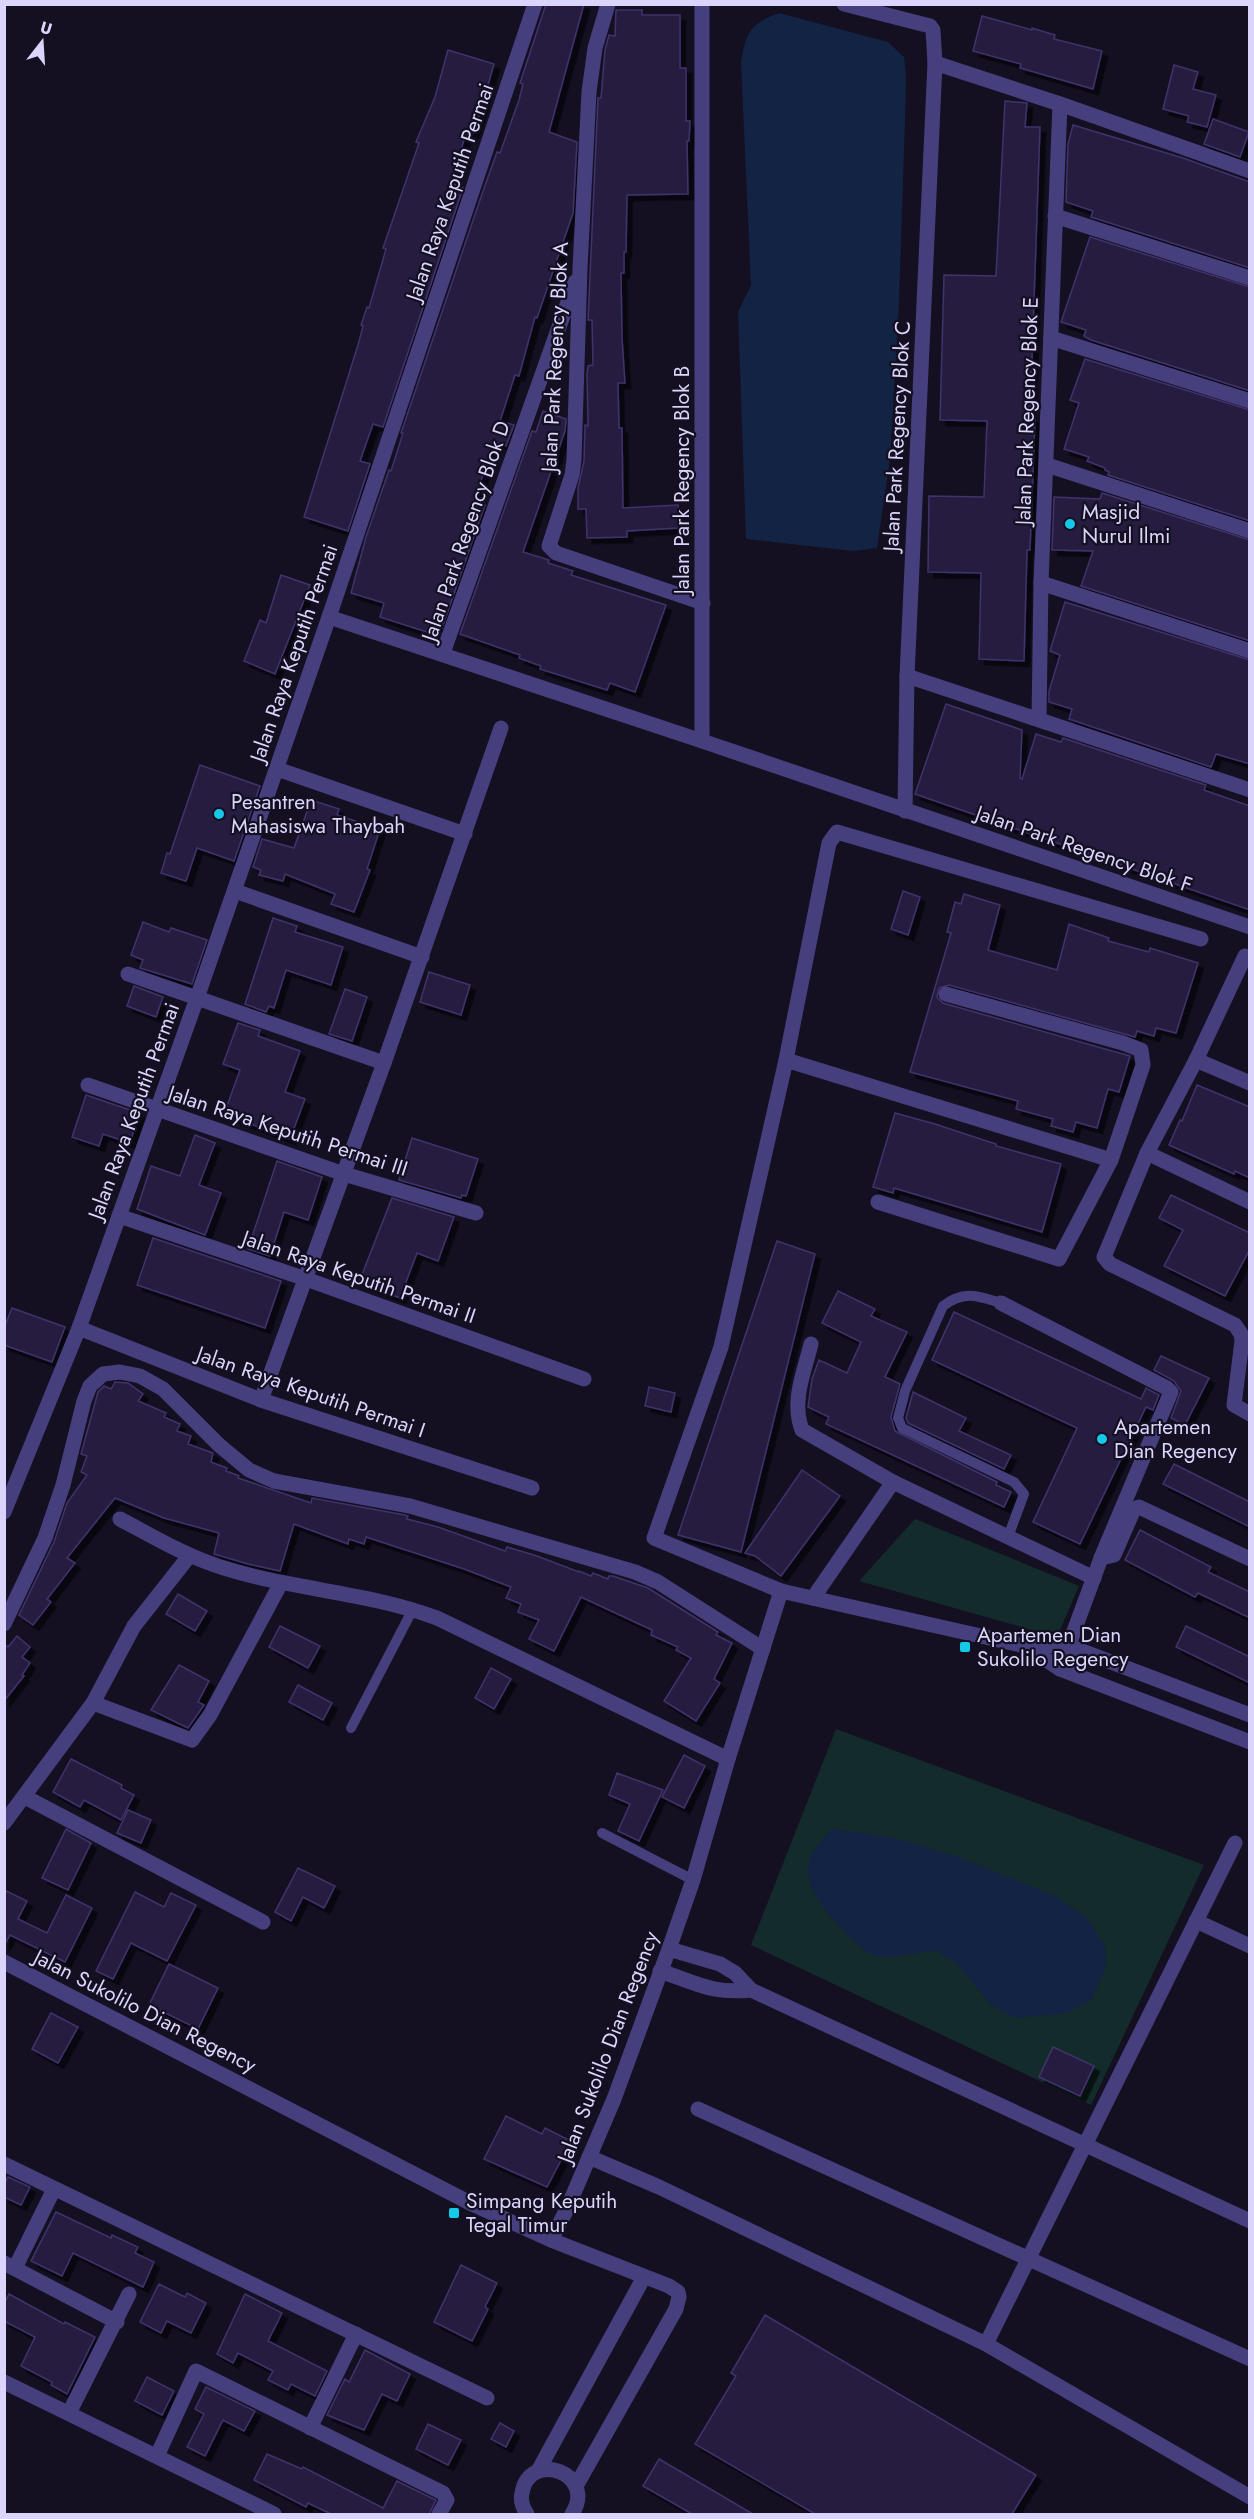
<svg xmlns="http://www.w3.org/2000/svg" width="1254" height="2519" font-family="Jost,sans-serif">
	<style>
		.green { fill: #142b2c }
		.water { fill: #122344 }
		.building { fill: #271e41; stroke: #40326b; stroke-width: 1.5; filter: url(#shadow) }
		.lines { fill: none; stroke-linecap: round; stroke-linejoin: round }
		.service { stroke: #45407d; stroke-width: 10 }
		.minor { stroke: #45407d; stroke-width: 15 }
		.poi-dot { fill: #16c8e7; stroke: #141022; stroke-width: 2 }
		.labels { text-anchor: middle; dominant-baseline: central; stroke-width: 4.5; stroke-linejoin: round; paint-order: stroke }
		.street-label { font-size: 21px; fill: #dbd5fb; stroke: #141022 }
		.poi-label { font-size: 21px; fill: #dbd5fb; stroke: #141022; text-anchor: start }
	</style>
	<defs>
		<filter id="shadow"><feDropShadow dx="5.5" dy="5.5" stdDeviation="0" flood-color="#0009"/></filter>
	</defs>
	<rect width="100%" height="100%" fill="#141022"/>
	<g class="green">
		<polygon points="915,1519 1079,1586 1057,1637 859,1581"/>
		<polygon points="836,1729 1204,1865 1091,2105 751,1945"/>
	</g>
	<g class="water">
		<path d="M779 13 888 42 904 57 906 75 905 121 899 302 890 459 877 548 853 551 746 539 738 312 751 285 741 63C746 33 749 24 779 13Z"/>
		<path d="M833 1829 891 1837 959 1857 1055 1896 1087 1918 1105 1945 1106 1968 1092 1999 1068 2013 1015 2018 992 2006 957 1964 937 1951C921 1951 896 1958 882 1957 867 1956 855 1942 845 1932 812 1898 788 1866 833 1829Z"/>
	</g>
	<g class="building">
		<polygon points="546,4 584,4 549,132 577,142 573,213 537,318 535,317 519,376 515,375 500,421 514,425 506,446 494,442 474,501 485,505 442,628 432,625 430,633 380,617 384,603 351,593 366,537 389,470 391,471 403,433 401,433 482,194 497,152 500,153 519,100 523,84 520,83"/>
		<polygon points="616,10 642,10 642,15 680,15 680,68 686,68 686,121 690,121 689,141 687,141 688,194 627,195 626,252 624,252 624,273 621,273 622,338 625,383 618,383 619,428 622,428 623,508 678,505 679,528 627,531 627,537 587,538 586,509 578,509 578,488 584,461 585,425 588,426 587,373 588,366 593,365 592,320 588,320 598,98 601,98 605,50 609,35 615,36"/>
		<polygon points="982,16 1032,30 1032,28 1055,35 1054,39 1102,51 1093,89 1020,68 1021,64 973,51"/>
		<polygon points="448,50 494,64 480,113 473,133 467,131 450,183 463,188 383,427 373,424 360,461 370,464 348,531 304,517 358,345 363,326 361,325 367,307 369,308 386,249 383,248 419,143 416,142 435,97"/>
		<polygon points="1174,65 1198,72 1193,89 1216,95 1207,127 1187,122 1189,116 1163,109"/>
		<polygon points="1005,101 1027,103 1025,127 1040,127 1030,417 1035,418 1030,550 1027,550 1024,661 979,659 981,573 928,572 929,496 984,497 987,421 940,420 944,275 996,276"/>
		<polygon points="1213,119 1249,132 1240,157 1204,144"/>
		<polygon points="1073,125 1183,158 1250,182 1250,268 1091,217 1093,211 1066,202 1068,144"/>
		<polygon points="1090,237 1250,287 1250,391 1091,340 1084,336 1086,330 1061,322"/>
		<polygon points="1085,359 1250,410 1250,521 1108,475 1109,472 1105,470 1105,468 1087,461 1089,457 1064,449 1079,403 1070,400"/>
		<polygon points="543,411 566,419 565,431 523,552 549,560 548,563 573,571 571,575 666,605 635,692 610,683 607,690 540,669 541,666 519,658 520,655 460,634 532,431 536,432"/>
		<polygon points="1102,493 1250,540 1250,641 1081,586 1093,551 1052,550 1054,497 1100,499"/>
		<polygon points="281,575 310,585 275,674 244,661 260,620 266,623"/>
		<polygon points="1065,602 1250,660 1250,764 1216,754 1211,767 1069,719 1072,709 1049,702 1049,691 1060,655 1050,651"/>
		<polygon points="946,704 1022,730 1020,778 1022,779 1036,734 1061,742 1063,738 1206,785 1204,790 1250,806 1250,910 915,794"/>
		<polygon points="200,765 260,786 234,861 197,848 186,881 161,873 167,853 170,854"/>
		<polygon points="311,800 339,809 337,815 380,829 367,869 370,870 354,912 331,904 335,894 285,874 283,881 259,875 261,870 253,867 262,839 294,848"/>
		<polygon points="903,891 920,897 908,935 891,929"/>
		<polygon points="964,894 1000,905 988,950 1057,970 1069,924 1109,938 1108,941 1149,952 1150,948 1198,963 1176,1033 1156,1028 1154,1036 1137,1031 1135,1037 949,985 939,988 937,997 943,1003 1130,1056 1119,1092 1108,1089 1097,1128 1076,1122 1073,1132 1051,1126 1053,1119 1016,1109 1018,1101 910,1072 951,933 947,932 955,902 961,904"/>
		<polygon points="273,918 297,926 295,932 343,947 331,985 286,970 274,1008 269,1006 266,1012 245,1004"/>
		<polygon points="143,922 169,932 171,928 207,940 192,984 140,968 143,960 131,955"/>
		<polygon points="429,972 470,985 461,1015 420,1002"/>
		<polygon points="134,986 163,997 156,1017 127,1006"/>
		<polygon points="345,989 367,997 352,1041 329,1034"/>
		<polygon points="238,1023 260,1030 258,1036 300,1051 285,1092 305,1099 290,1139 224,1114 240,1070 223,1064"/>
		<polygon points="1197,1085 1250,1107 1250,1178 1235,1171 1234,1174 1169,1145 1180,1120 1182,1121"/>
		<polygon points="86,1095 139,1113 130,1143 103,1134 99,1146 72,1137"/>
		<polygon points="895,1113 935,1124 996,1144 996,1146 1061,1164 1042,1232 894,1188 893,1193 873,1187"/>
		<polygon points="195,1135 215,1143 199,1185 221,1193 205,1235 137,1209 151,1166 180,1176"/>
		<polygon points="412,1138 478,1159 466,1196 462,1195 461,1198 399,1180"/>
		<polygon points="277,1161 322,1177 308,1220 284,1212 270,1256 248,1249"/>
		<polygon points="1171,1195 1250,1233 1250,1249 1225,1296 1164,1266 1183,1230 1159,1218"/>
		<polygon points="392,1198 454,1217 438,1261 417,1253 400,1298 359,1282"/>
		<polygon points="153,1238 281,1281 265,1328 137,1285"/>
		<polygon points="777,1241 815,1254 741,1552 678,1535"/>
		<polygon points="838,1291 875,1309 871,1316 907,1332 885,1377 900,1384 891,1417 895,1431 997,1482 996,1485 1011,1492 1004,1507 826,1424 829,1417 808,1407 812,1379 819,1360 847,1373 861,1342 822,1323"/>
		<polygon points="12,1308 65,1327 52,1362 4,1345 4,1328"/>
		<polygon points="954,1312 1141,1399 1146,1388 1159,1395 1153,1410 1146,1407 1080,1544 1033,1522 1077,1428 932,1360"/>
		<polygon points="1161,1356 1209,1378 1185,1425 1171,1418 1181,1391 1174,1381 1154,1370"/>
		<polygon points="115,1382 128,1383 143,1394 138,1401 166,1413 164,1417 180,1424 177,1431 191,1436 188,1444 213,1453 211,1462 227,1468 226,1471 239,1476 238,1478 311,1503 312,1498 405,1515 408,1516 407,1519 438,1527 505,1551 507,1547 537,1556 579,1572 579,1571 591,1576 593,1573 608,1579 609,1576 613,1576 648,1588 718,1632 716,1635 732,1643 714,1679 720,1683 696,1721 664,1701 691,1658 676,1650 678,1647 651,1635 652,1630 581,1597 554,1651 529,1639 539,1620 518,1612 521,1604 506,1598 511,1587 464,1569 366,1537 364,1544 349,1539 348,1544 294,1524 280,1571 248,1564 214,1554 219,1533 164,1518 115,1498 67,1558 75,1563 47,1599 51,1602 33,1625 19,1615 54,1542 67,1503 87,1475 81,1472 87,1456 81,1454 98,1392 104,1386 111,1389"/>
		<polygon points="649,1387 675,1393 671,1412 645,1406"/>
		<polygon points="913,1392 966,1418 959,1431 1011,1455 1004,1469 908,1423 906,1418"/>
		<polygon points="1174,1464 1250,1502 1250,1527 1163,1484"/>
		<polygon points="802,1470 840,1496 781,1576 755,1556 745,1553"/>
		<polygon points="1140,1530 1211,1567 1208,1572 1250,1592 1250,1618 1198,1593 1195,1597 1125,1560"/>
		<polygon points="178,1594 207,1611 195,1631 166,1614"/>
		<polygon points="280,1626 320,1646 308,1668 269,1647"/>
		<polygon points="1186,1626 1250,1657 1250,1683 1176,1647"/>
		<polygon points="17,1636 30,1647 22,1657 30,1663 22,1675 24,1676 4,1701 4,1644 8,1647"/>
		<polygon points="179,1665 209,1681 198,1702 204,1705 188,1728 151,1710"/>
		<polygon points="491,1668 511,1679 494,1709 475,1698"/>
		<polygon points="298,1685 332,1703 323,1720 289,1702"/>
		<polygon points="684,1755 705,1766 684,1808 662,1797"/>
		<polygon points="71,1759 122,1785 121,1788 134,1795 121,1820 84,1800 80,1807 53,1792"/>
		<polygon points="617,1773 663,1790 639,1841 618,1831 630,1804 609,1795"/>
		<polygon points="128,1810 151,1820 141,1843 117,1833"/>
		<polygon points="66,1829 91,1843 68,1890 42,1878"/>
		<polygon points="298,1868 335,1886 324,1908 303,1897 291,1921 275,1912"/>
		<polygon points="4,1890 27,1901 18,1919 47,1933 66,1895 92,1908 65,1962 10,1935 4,1946"/>
		<polygon points="135,1892 164,1907 171,1893 196,1905 167,1961 131,1943 113,1979 96,1971"/>
		<polygon points="169,1964 218,1988 198,2029 149,2005"/>
		<polygon points="51,2013 78,2027 58,2063 32,2049"/>
		<polygon points="1053,2047 1094,2066 1080,2096 1039,2077"/>
		<polygon points="506,2116 542,2134 545,2128 571,2141 547,2187 484,2159"/>
		<polygon points="8,2177 30,2187 21,2205 4,2197 4,2185"/>
		<polygon points="56,2212 111,2238 112,2235 138,2247 135,2253 154,2262 143,2287 73,2253 62,2276 31,2261"/>
		<polygon points="461,2265 497,2283 485,2307 488,2309 472,2341 434,2322"/>
		<polygon points="159,2284 185,2297 187,2293 206,2303 191,2333 167,2321 161,2333 140,2322"/>
		<polygon points="9,2294 64,2324 65,2322 95,2337 67,2394 51,2385 52,2382 21,2366 35,2337 4,2321 4,2304"/>
		<polygon points="245,2294 282,2313 268,2341 327,2371 315,2396 291,2384 288,2390 268,2380 273,2371 238,2353 233,2363 217,2354"/>
		<polygon points="765,2315 1036,2475 1012,2514 815,2514 695,2444 736,2376 731,2373"/>
		<polygon points="365,2350 410,2374 397,2401 382,2394 364,2430 327,2415 345,2379 349,2382"/>
		<polygon points="147,2377 174,2391 162,2415 135,2401"/>
		<polygon points="206,2387 255,2411 244,2431 223,2420 205,2456 187,2447 204,2414 195,2409"/>
		<polygon points="500,2423 514,2431 506,2447 491,2439"/>
		<polygon points="428,2424 461,2440 448,2465 416,2449"/>
		<polygon points="267,2454 302,2469 303,2467 383,2508 397,2481 436,2500 429,2514 331,2514 308,2503 306,2507 254,2480"/>
		<polygon points="659,2459 753,2514 692,2514 643,2486"/>
	</g>
	<g class="lines">
		<g class="service">
			<path d="M1001 1303C977 1296 965 1290 943 1306L905 1391 898 1418 902 1428 1014 1482 1024 1494 1008 1537"/>
			<polyline points="351,1728 413,1609"/>
			<polyline points="602,1833 693,1880"/>
		</g>
		<g class="minor">
			<polyline points="608,4 595,48 589,92 580,268 574,460 572,475 549,546 556,553 703,603"/>
			<polyline points="702,4 702,741 1250,927"/>
			<polyline points="844,4 930,26 933,30 935,63"/>
			<polyline points="1055,216 1250,278"/>
			<polyline points="1051,338 1250,401"/>
			<polyline points="1047,465 1250,531"/>
			<polyline points="1041,583 1250,651"/>
			<polyline points="329,617 702,741"/>
			<polyline points="443,653 575,282"/>
			<polyline points="907,676 1250,790"/>
			<polyline points="1039,719 1041,583 1060,104"/>
			<polyline points="277,769 465,834"/>
			<polyline points="905,811 907,676 935,63 1060,104 1250,171"/>
			<polyline points="235,891 422,957"/>
			<polyline points="1201,939 837,832 829,843 786,1060 721,1347 654,1538 781,1591 1025,1646 1069,1646 1250,1715"/>
			<polyline points="1250,958 1245,956 1196,1060 1147,1153 1104,1257 1110,1264 1235,1325 1241,1334 1242,1341 1234,1405 1250,1414"/>
			<polyline points="128,974 384,1063"/>
			<polyline points="786,1060 1111,1160"/>
			<polyline points="1196,1060 1250,1083"/>
			<polyline points="88,1085 344,1174 476,1213"/>
			<polyline points="1147,1153 1250,1202"/>
			<polyline points="878,1202 1059,1259 1111,1160 1143,1065 1141,1050 1123,1043 946,994"/>
			<polyline points="119,1216 306,1279 584,1379"/>
			<polyline points="1001,1303 1167,1388 1171,1392 1101,1558 1060,1669"/>
			<polyline points="79,1328 261,1400 532,1488"/>
			<path d="M811 1344C804 1373 791 1401 802 1430L893 1482"/>
			<polyline points="261,1400 384,1063 501,728"/>
			<polyline points="4,1512 79,1328 197,998 329,617 535,4"/>
			<path d="M120 1519C154 1537 187 1557 224 1568 294 1590 367 1592 437 1618L728 1759"/>
			<polyline points="1101,1558 1114,1555 1134,1509 1139,1507 1250,1559"/>
			<polyline points="813,1598 893,1482 1094,1578"/>
			<polyline points="4,1624 45,1538 63,1485 84,1401 90,1386 103,1374 120,1372 140,1376 163,1389 219,1445 249,1470 274,1481 410,1506 635,1572 658,1582 763,1649"/>
			<polyline points="1025,1646 1060,1669 1250,1742"/>
			<polyline points="93,1703 192,1740 210,1715 281,1583"/>
			<polyline points="25,1797 263,1922"/>
			<polyline points="4,1823 93,1703 134,1626 190,1555"/>
			<polyline points="1196,1921 1250,1946"/>
			<polyline points="669,1949 720,1964 735,1973 751,1990 1250,2221"/>
			<polyline points="4,1962 472,2204 551,2240 567,2209 614,2099 669,1949 693,1880 728,1759 781,1591"/>
			<path d="M660 1971C697 1983 711 1994 751 1990"/>
			<polyline points="698,2109 1250,2359"/>
			<polyline points="589,2157 659,2187 986,2344 1250,2497"/>
			<polyline points="4,2164 487,2398"/>
			<polyline points="551,2240 669,2286 678,2292 679,2297 676,2309 576,2486"/>
			<polyline points="4,2263 117,2322"/>
			<polyline points="15,2268 54,2189"/>
			<polyline points="986,2344 1235,1843"/>
			<polyline points="4,2382 274,2514"/>
			<polyline points="69,2413 129,2294"/>
			<polyline points="310,2428 356,2334"/>
			<polyline points="157,2456 196,2371 443,2493 447,2500 439,2514"/>
			<polyline points="538,2471 644,2277"/>
			<path d="M527 2514C523 2508 520 2501 522 2493 529 2449 598 2473 572 2514"/>
		</g>
	</g>
	<g class="poi-dot">
		<circle cx="1070" cy="524" r="6"/>
		<circle cx="219" cy="814" r="6"/>
		<circle cx="1102" cy="1439" r="6"/>
		<rect x="959" y="1641" width="12" height="12" rx="3"/>
		<rect x="448" y="2207" width="12" height="12" rx="3"/>
	</g>
	<g class="labels">
		<g class="street-label">
			<text transform="translate(450 192) rotate(-71)">Jalan Raya Keputih Permai</text>
			<text transform="translate(555 357) rotate(-87)">Jalan Park Regency Blok A</text>
			<text transform="translate(1027 411) rotate(-88)">Jalan Park Regency Blok E</text>
			<text transform="translate(897 436) rotate(-87)">Jalan Park Regency Blok C</text>
			<text transform="translate(682 480) rotate(-90)">Jalan Park Regency Blok B</text>
			<text transform="translate(466 531) rotate(-71)">Jalan Park Regency Blok D</text>
			<text transform="translate(294 653) rotate(-71)">Jalan Raya Keputih Permai</text>
			<text transform="translate(1084 849) rotate(19)">Jalan Park Regency Blok F</text>
			<text transform="translate(134 1111) rotate(-70)">Jalan Raya Keputih Permai</text>
			<text transform="translate(288 1131) rotate(18)">Jalan Raya Keputih Permai III</text>
			<text transform="translate(359 1277) rotate(19)">Jalan Raya Keputih Permai II</text>
			<text transform="translate(311 1392) rotate(19)">Jalan Raya Keputih Permai I</text>
			<text transform="translate(145 2011) rotate(27)">Jalan Sukolilo Dian Regency</text>
			<text transform="translate(608 2047) rotate(-69)">Jalan Sukolilo Dian Regency</text>
		</g>
		<g class="poi-label">
			<text x="1082" y="512">Masjid<tspan x="1082" dy="24">Nurul Ilmi</tspan></text>
			<text x="231" y="802">Pesantren<tspan x="231" dy="24">Mahasiswa Thaybah</tspan></text>
			<text x="1114" y="1427">Apartemen<tspan x="1114" dy="24">Dian Regency</tspan></text>
			<text x="977" y="1635">Apartemen Dian<tspan x="977" dy="24">Sukolilo Regency</tspan></text>
			<text x="466" y="2201">Simpang Keputih<tspan x="466" dy="24">Tegal Timur</tspan></text>
		</g>
	</g>
	<rect width="1254" height="2519" fill="none" stroke="#dbd5fb" stroke-width="12"/>
	<g transform="translate(42 42) rotate(17)" stroke="#141022" stroke-width="4.5" paint-order="stroke">
	<path d="M0-4.5L10 22L0 15L-10 22Z" fill="#dbd5fb"/>
	<text y="-9" font-size="16" font-weight="bold" text-anchor="middle" fill="#dbd5fb">U</text>
	</g>
</svg>
